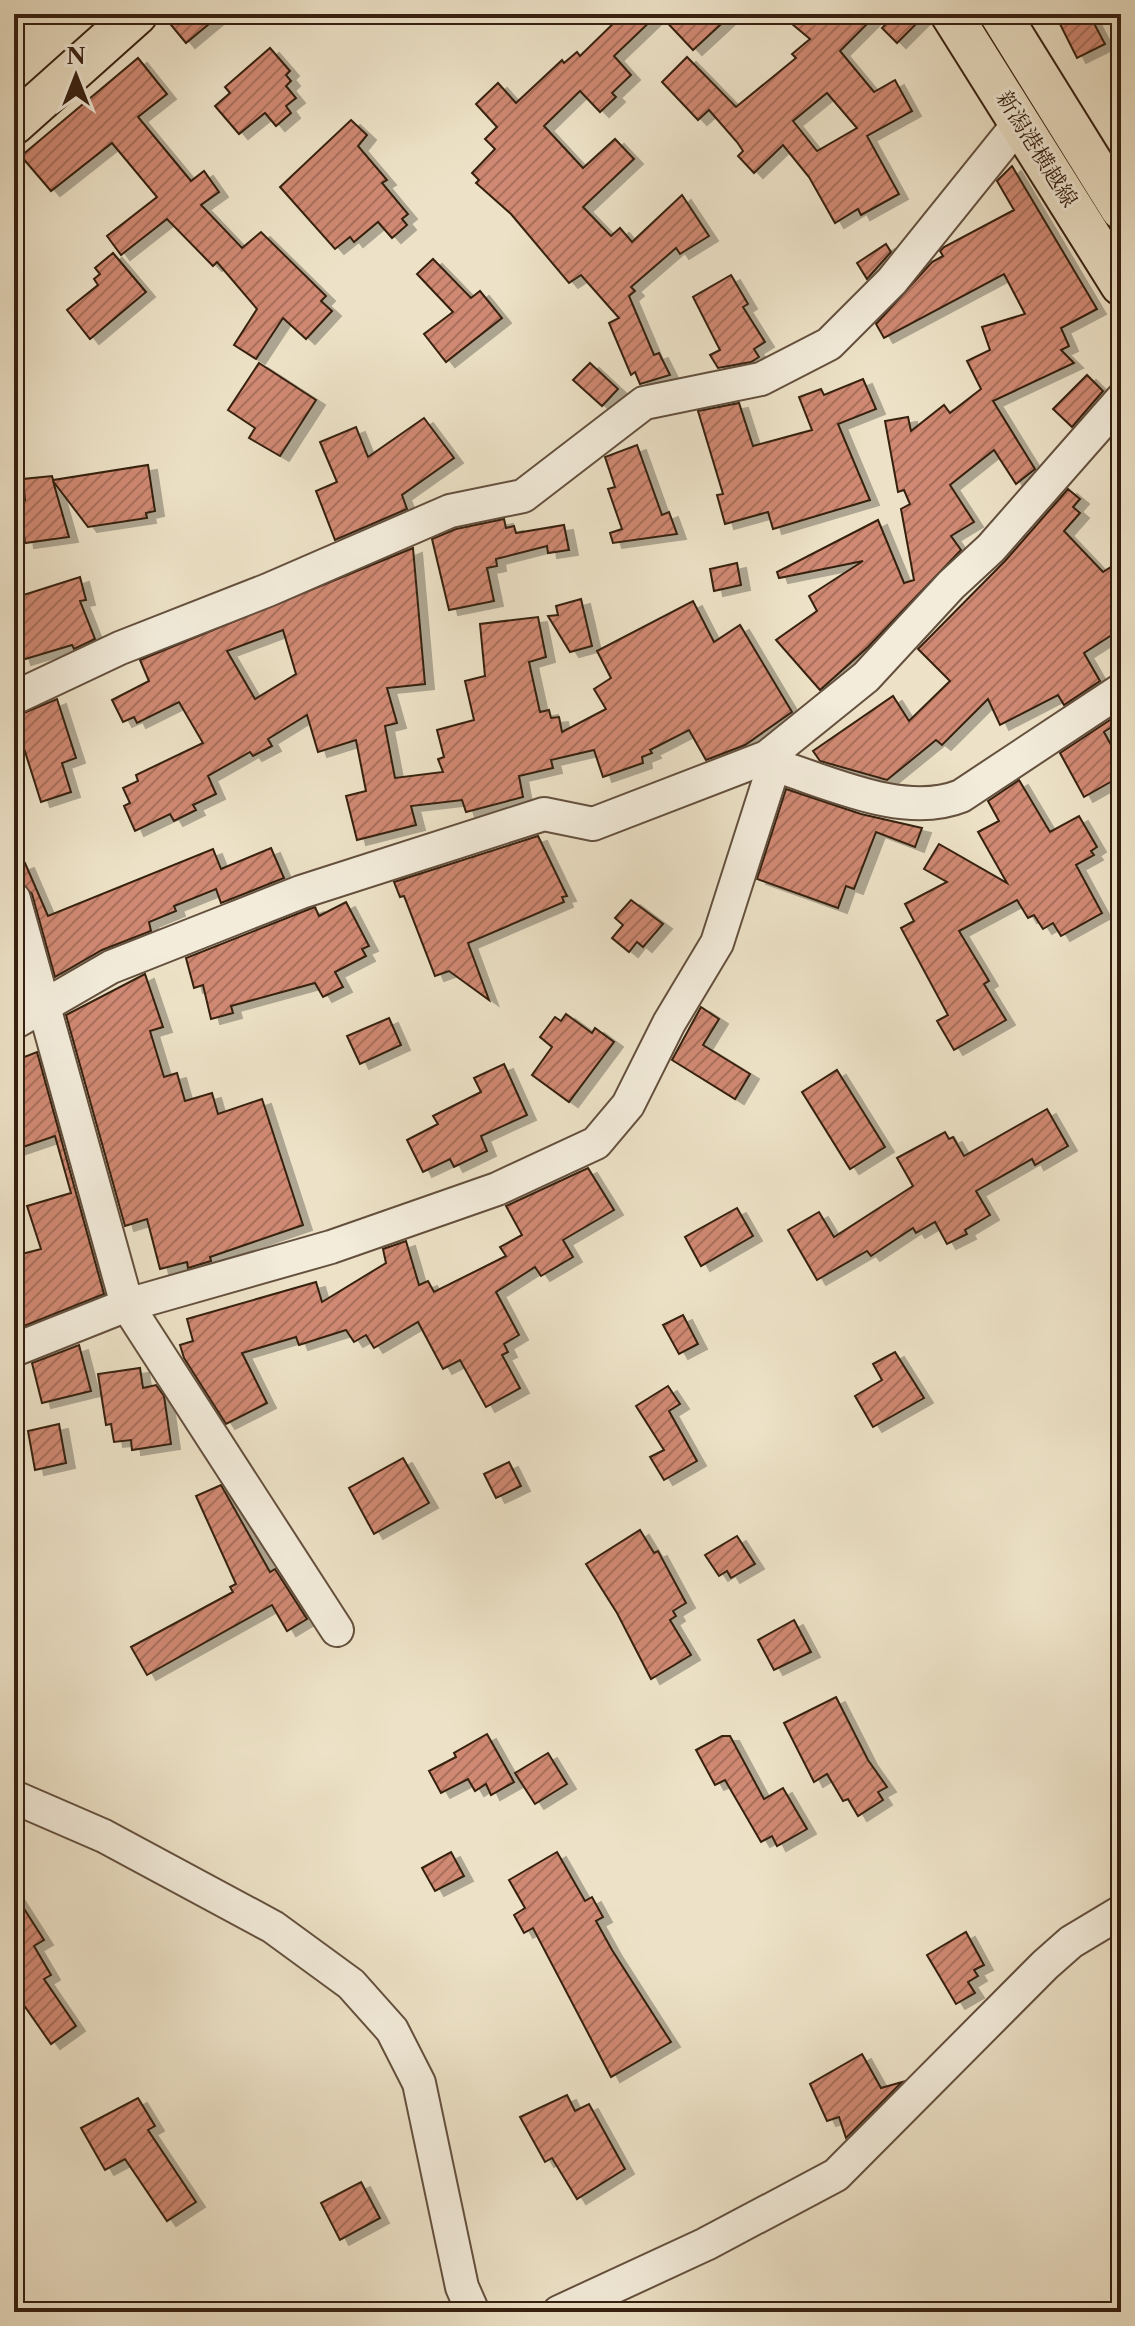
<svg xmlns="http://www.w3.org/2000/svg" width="1135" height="2326" font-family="'Libre Caslon Text','Noto Serif JP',serif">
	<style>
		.building { fill: url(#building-hatch); stroke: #362010; stroke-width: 2; fill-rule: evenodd; filter: url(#shadow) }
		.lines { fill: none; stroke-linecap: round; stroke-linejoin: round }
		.minor-casing { stroke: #64503e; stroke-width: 36 }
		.major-casing { stroke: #362010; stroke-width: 44 }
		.minor { stroke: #f3ecdb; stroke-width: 32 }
		.major { stroke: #ede2c7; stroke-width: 40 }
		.labels { text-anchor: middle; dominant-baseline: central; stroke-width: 6; stroke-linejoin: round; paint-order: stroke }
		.street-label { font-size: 22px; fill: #362010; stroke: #f3ecdb }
	</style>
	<defs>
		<pattern id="building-hatch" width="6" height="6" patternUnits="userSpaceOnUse" patternTransform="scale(2)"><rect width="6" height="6" fill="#d08973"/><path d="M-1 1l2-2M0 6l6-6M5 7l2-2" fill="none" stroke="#aa705d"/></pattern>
		<filter id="shadow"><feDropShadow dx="9" dy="5" stdDeviation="0" flood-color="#0004"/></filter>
	</defs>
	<rect width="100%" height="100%" fill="#ede2c7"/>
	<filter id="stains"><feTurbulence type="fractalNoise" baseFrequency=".0025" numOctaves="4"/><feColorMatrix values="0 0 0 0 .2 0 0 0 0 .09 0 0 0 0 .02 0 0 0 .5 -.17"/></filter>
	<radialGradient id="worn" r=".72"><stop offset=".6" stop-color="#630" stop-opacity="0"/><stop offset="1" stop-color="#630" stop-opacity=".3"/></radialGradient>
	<g class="building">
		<polygon points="162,14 221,14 186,43"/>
		<polygon points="623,14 658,14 614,56 631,75 612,93 616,97 600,112 580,91 544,126 583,168 615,139 634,159 583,207 611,236 620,228 632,242 682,195 709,236 680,254 676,248 631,287 635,291 629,296 654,355 659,353 670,375 640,384 635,372 631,375 609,323 619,318 581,275 569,283 511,214 476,183 479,180 472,173 495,149 485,139 497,127 476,104 498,83 516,103 562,60 564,63 577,52 580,56"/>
		<polygon points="659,14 732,14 693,50"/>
		<path d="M780 14H877L840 51 874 92 895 80 912 111 867 136 899 194 861 215 858 209 835 223 809 177 783 145 754 173 738 156 743 151 737 142 709 110 698 120 662 82 687 57 736 107 796 58 792 54 810 39ZM827 93 857 128 817 151 793 121Z"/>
		<polygon points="896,14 926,14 897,43 882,28"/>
		<polygon points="1055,14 1089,14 1105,44 1077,58"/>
		<polygon points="270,48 290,71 286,75 291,81 286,86 296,98 286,106 291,113 276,126 265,113 239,134 215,106 230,93 225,87"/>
		<polygon points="138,58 167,94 138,117 191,181 204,171 219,192 201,205 242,248 261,232 326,296 321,301 332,311 306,339 283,318 256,359 234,345 257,309 217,262 213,266 167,219 121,255 107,236 157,197 112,143 51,191 21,156"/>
		<polygon points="351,120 367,135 358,146 387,180 382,183 408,214 402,219 407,225 392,238 378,222 354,242 350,237 335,249 280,187"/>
		<polygon points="1012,166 1097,309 1061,328 1069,346 1061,350 1074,363 993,401 1035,469 1016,484 994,450 950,485 974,522 951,536 961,550 868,647 820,690 776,640 817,611 809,596 863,561 779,578 777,572 878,520 904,583 914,580 901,509 910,504 904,490 898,492 885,421 908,417 911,431 944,405 950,413 981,389 967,361 990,350 982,327 1025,314 1004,274 884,338 876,324 932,262 943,256 940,251 944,247 1014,210 997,181"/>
		<polygon points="886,244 891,252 867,279 857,263"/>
		<polygon points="113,253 146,292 90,339 67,310 98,285 94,279 100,274 95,268"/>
		<polygon points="433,259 471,298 480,291 502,318 446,362 424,334 453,312 417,274"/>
		<polygon points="731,275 748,304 743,307 765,342 754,349 759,357 751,362 718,368 710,355 720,350 693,297"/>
		<polygon points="259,363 316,400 280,456 249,438 255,428 228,410"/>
		<polygon points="590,363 618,389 602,406 573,380"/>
		<polygon points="1087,375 1103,391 1072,427 1053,409"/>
		<polygon points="863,379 876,409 838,424 870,500 773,529 768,512 725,524 717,495 723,494 698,411 739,403 753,446 812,430 799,397 821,389 824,395"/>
		<polygon points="424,418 454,458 402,495 407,509 335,540 316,491 337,482 320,442 356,427 368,457"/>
		<polygon points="637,445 662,515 669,512 677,534 613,543 610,533 622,529 608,489 615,487 605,457"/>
		<polygon points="148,465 155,511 146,513 147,518 88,527 53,481 69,537 25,543 24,535 14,536 14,501 25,500 23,479 52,476 53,480"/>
		<polygon points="1068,489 1080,499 1073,507 1080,513 1064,531 1103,572 1111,567 1121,583 1121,588 1113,594 1121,607 1121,629 1084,653 1100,681 1064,705 1058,695 1000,725 988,699 942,745 936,740 887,780 820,761 813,751 893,696 909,721 950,681 918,649 1005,561"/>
		<polygon points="504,519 506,528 514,526 516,533 564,525 569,550 548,553 547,546 496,559 497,566 487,568 494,601 449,610 432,539 456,529"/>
		<path d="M413 548 425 684 387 688 397 723 385 726 395 778 443 772 438 759 444 757 437 730 474 720 465 681 485 676 480 624 538 617 546 657 529 662 540 712 549 710 551 718 559 717 562 732 606 709 594 689 611 678 597 651 693 601 714 642 740 625 792 712 745 745 706 760 689 730 650 750 652 753 642 757 643 763 603 777 594 750 551 760 553 768 519 776 523 797 466 812 462 800 411 806 416 825 357 840 346 796 366 791 356 740 318 752 307 715 268 739 272 746 253 756 250 752 208 776 216 794 193 805 196 810 174 821 170 814 135 831 124 806 130 803 123 788 138 781 136 775 203 743 179 702 137 723 134 717 123 722 112 700 149 681 140 660ZM283 630 296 674 255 699 227 651Z"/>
		<polygon points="737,563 741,585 714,591 710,569"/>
		<polygon points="80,577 86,600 80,601 95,639 74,649 72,645 22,660 14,632 14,598"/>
		<polygon points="581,599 592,646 570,652 548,616 558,615 556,606"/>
		<polygon points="57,699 76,758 62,763 71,792 41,802 14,717"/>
		<polygon points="1119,714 1121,721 1104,732 1121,763 1121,776 1084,797 1060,753"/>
		<polygon points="1019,780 1050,832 1079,816 1097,847 1091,851 1094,855 1076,865 1102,913 1061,936 1053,923 1043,929 1034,915 1028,918 1017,900 959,931 989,981 984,984 1006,1020 954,1050 937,1021 948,1015 901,928 914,921 905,904 947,882 924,869 939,844 1007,883 978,832 999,821 988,801"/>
		<polygon points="786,789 861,814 922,828 915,847 876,832 854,889 846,886 838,908 757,879"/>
		<polygon points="538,836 567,896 562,897 564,902 468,943 489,1000 449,971 435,976 404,896 400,897 394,882"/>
		<polygon points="271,848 284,878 221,903 216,889 174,906 176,911 149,922 151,931 102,950 55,977 32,894 18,881 15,867 25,863 48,916 213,849 221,869"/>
		<polygon points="631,900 663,924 643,947 637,942 629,952 612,938 623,925 615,918"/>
		<polygon points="346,902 369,946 362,949 366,956 335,972 343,987 323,997 315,983 231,1006 233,1013 211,1019 203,985 194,988 186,958 307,910 315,907 319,916"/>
		<polygon points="145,974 163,1027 150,1031 164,1077 177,1073 185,1101 212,1093 218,1114 262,1099 303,1225 210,1257 211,1261 188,1268 187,1262 160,1269 147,1219 125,1226 66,1015"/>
		<polygon points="701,1007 719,1019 703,1045 750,1074 735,1099 672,1060"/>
		<polygon points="566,1014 592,1033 595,1028 614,1042 569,1102 532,1075 552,1047 540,1037 555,1017 561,1021"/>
		<polygon points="389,1018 401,1045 360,1064 347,1036"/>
		<polygon points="37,1052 104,1294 19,1328 14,1309 14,1256 41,1249 27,1206 71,1193 55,1136 14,1150 14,1061"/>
		<polygon points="504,1064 527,1115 481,1136 487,1151 454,1167 450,1159 423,1172 407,1140 438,1124 433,1116 481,1092 474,1078"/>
		<polygon points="837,1070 885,1147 850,1169 802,1092"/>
		<polygon points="1047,1109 1068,1146 1035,1165 1032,1159 976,1191 990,1215 965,1230 967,1234 947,1244 935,1222 916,1233 913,1228 871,1256 867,1251 817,1280 788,1230 819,1212 834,1237 913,1186 897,1158 945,1132 949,1139 953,1137 964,1156"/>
		<polygon points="588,1168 614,1210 563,1240 573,1257 541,1276 535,1267 496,1292 519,1335 504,1344 508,1352 502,1355 520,1388 486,1407 460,1360 443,1369 418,1322 374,1348 366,1335 354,1342 346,1330 299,1345 296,1337 242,1353 267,1403 226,1424 184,1358 180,1345 193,1341 187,1319 316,1282 322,1302 386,1263 383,1249 406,1241 419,1285 428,1281 434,1292 506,1256 500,1247 522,1235 506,1206"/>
		<polygon points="737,1208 753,1236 701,1266 685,1237"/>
		<polygon points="683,1315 698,1344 679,1354 663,1325"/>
		<polygon points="79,1345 91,1391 42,1403 32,1363"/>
		<polygon points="895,1352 924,1398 873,1427 855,1396 882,1380 873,1364"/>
		<polygon points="140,1368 143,1388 156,1385 164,1396 171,1444 132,1450 131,1440 114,1442 111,1424 106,1425 98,1374"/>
		<polygon points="668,1386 680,1404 669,1411 697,1461 664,1480 650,1457 664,1450 636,1406"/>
		<polygon points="59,1424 66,1463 35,1470 28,1431"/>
		<polygon points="403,1458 429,1503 374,1534 349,1488"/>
		<polygon points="509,1462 521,1486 496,1498 484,1474"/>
		<polygon points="221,1485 270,1572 275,1569 307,1619 287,1631 272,1605 147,1675 131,1647 233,1592 230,1587 236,1584 196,1496"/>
		<polygon points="640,1530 654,1553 658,1551 686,1603 673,1611 676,1616 670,1620 691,1655 651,1679 617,1613 586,1564"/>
		<polygon points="737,1536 755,1564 731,1578 727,1571 719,1576 705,1555"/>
		<polygon points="794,1620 811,1652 774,1670 758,1640"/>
		<polygon points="836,1697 868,1760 887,1787 878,1792 883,1800 858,1816 848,1799 843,1801 827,1774 814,1782 784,1723"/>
		<polygon points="487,1734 514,1782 491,1795 486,1784 475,1791 468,1779 441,1793 429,1771 456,1757 454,1753"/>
		<polygon points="722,1736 730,1736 764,1799 783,1788 807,1829 777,1846 772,1836 761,1842 725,1780 715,1785 696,1750"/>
		<polygon points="548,1753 567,1784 535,1804 515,1773"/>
		<polygon points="451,1852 464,1876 435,1891 422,1868"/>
		<polygon points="557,1852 585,1901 592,1897 603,1917 596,1921 612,1950 671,2042 611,2077 533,1928 524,1933 514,1915 525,1908 509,1880"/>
		<polygon points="14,1893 44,1940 34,1946 51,1975 44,1979 76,2026 51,2044 14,1991"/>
		<polygon points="966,1932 984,1965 974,1970 978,1976 968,1982 975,1993 956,2004 927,1955"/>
		<polygon points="862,2054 881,2088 902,2082 846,2138 839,2117 827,2121 810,2084"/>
		<polygon points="567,2095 575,2111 589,2104 625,2169 577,2199 552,2158 545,2162 520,2117"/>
		<polygon points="138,2098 155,2126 148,2130 196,2202 167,2221 125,2159 105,2170 81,2128"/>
		<polygon points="361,2182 380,2218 340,2240 321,2203"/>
	</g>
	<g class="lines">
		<g class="minor-casing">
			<g id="minor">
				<polyline points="14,698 120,648 268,590 450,511 523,496 644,403 761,379 829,344 892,281 1020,122"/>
				<path d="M774 765C829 782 904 819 961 796L1121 690"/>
				<polyline points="14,899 127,1305 337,1630"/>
				<polyline points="14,1023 111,967 301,892 544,814 593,824 767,757 866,677 951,585 991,548 1121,400"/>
				<polyline points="14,1350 127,1305 331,1247 497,1189 596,1143 628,1105 669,1023 717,943 774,765 767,757"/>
				<polyline points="14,1797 104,1836 273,1927 351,1984 392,2030 419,2083 462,2287 473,2312"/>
				<polyline points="559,2312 706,2244 836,2175 1045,1965 1071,1942 1121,1912"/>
			</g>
		</g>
		<g class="major-casing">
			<g id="major">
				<polyline points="951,14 1121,285"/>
				<polyline points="1000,14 1121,209"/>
				<polyline points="14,124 137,14"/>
			</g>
		</g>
		<use href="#minor" class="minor"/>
		<use href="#major" class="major"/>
	</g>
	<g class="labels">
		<g class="street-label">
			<text transform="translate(1037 149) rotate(58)">新潟港横越線</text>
		</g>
	</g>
	<rect width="1135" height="2326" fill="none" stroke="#ede2c7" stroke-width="48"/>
	<rect x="16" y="16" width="1103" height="2294" fill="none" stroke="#362010" stroke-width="4"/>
	<rect x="24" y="24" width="1087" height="2278" fill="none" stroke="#362010" stroke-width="2"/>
	<g transform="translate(76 76)" stroke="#f3ecdb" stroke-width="6" paint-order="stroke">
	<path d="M0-6L14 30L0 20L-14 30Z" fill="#362010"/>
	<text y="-12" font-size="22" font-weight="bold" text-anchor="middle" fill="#362010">N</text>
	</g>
	<rect width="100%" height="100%" filter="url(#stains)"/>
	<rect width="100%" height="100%" fill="url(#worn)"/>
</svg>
